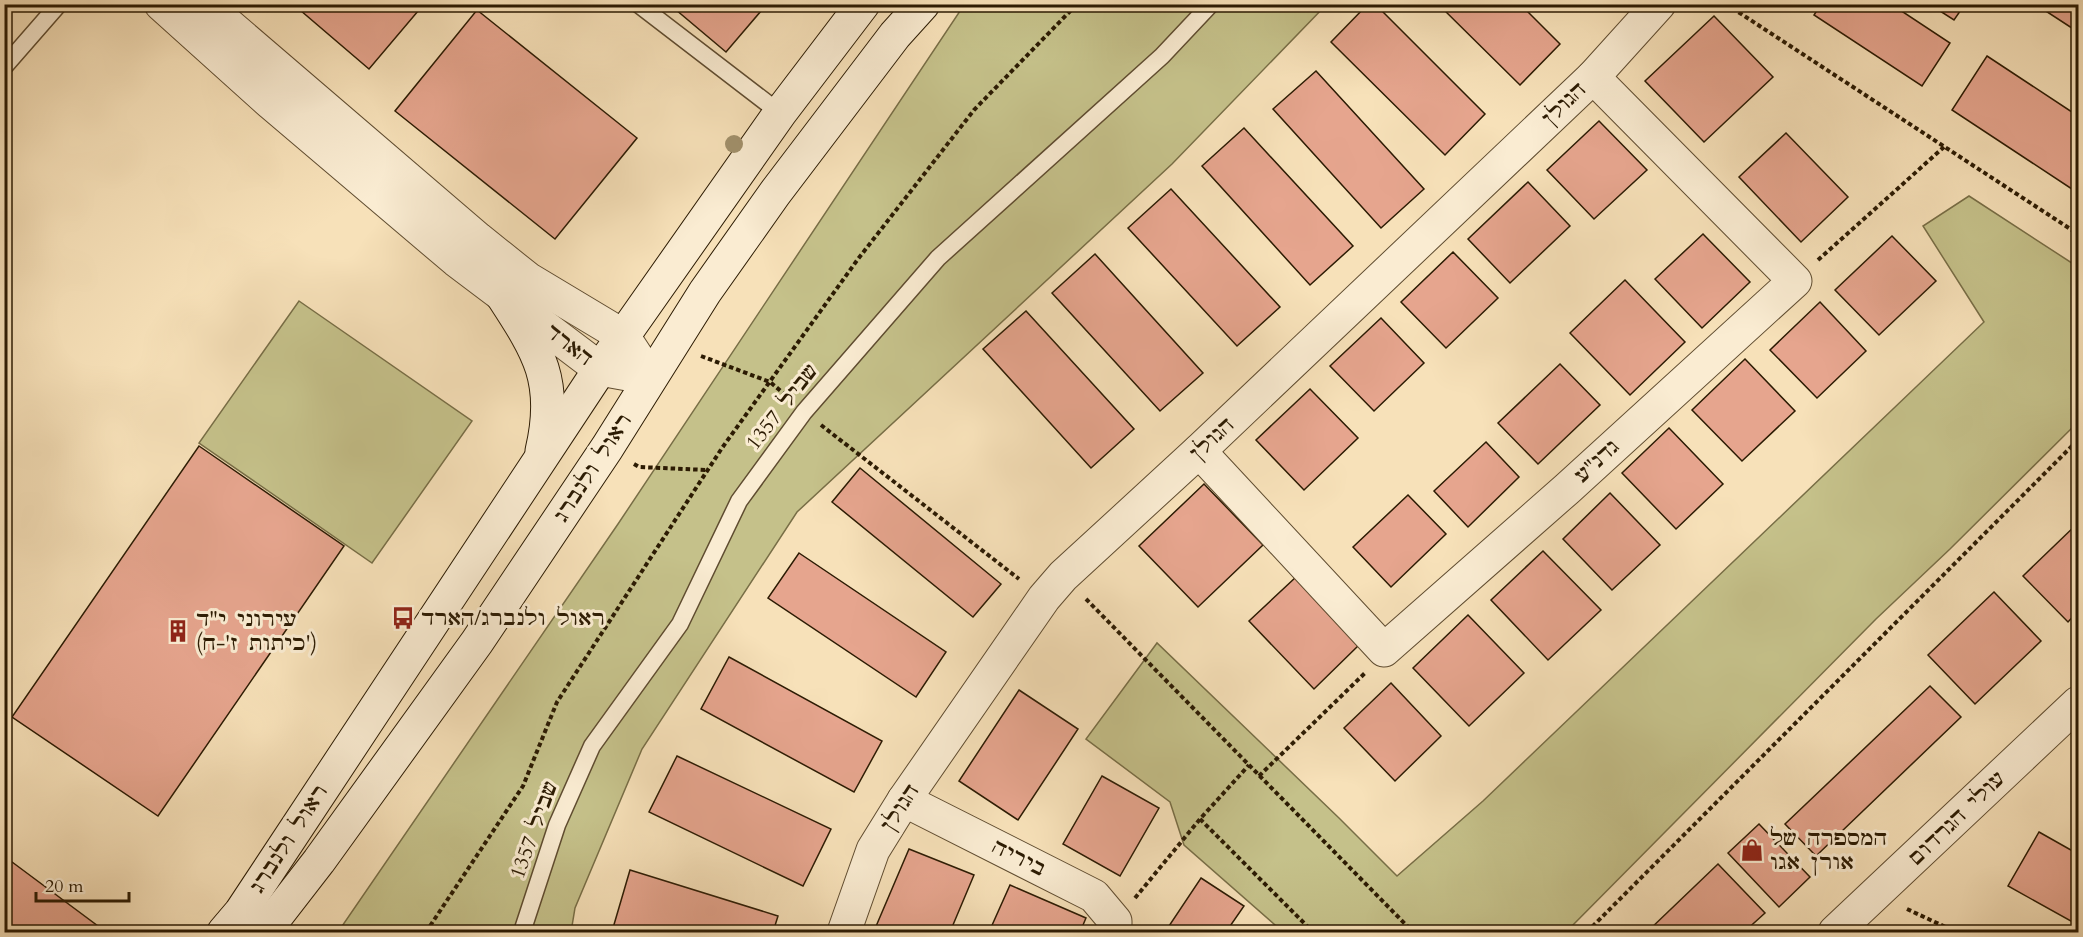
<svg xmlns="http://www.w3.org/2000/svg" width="2083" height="937" font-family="Cardo,'Frank Ruhl Libre',serif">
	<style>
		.green { fill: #c5c18a; stroke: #786e46; stroke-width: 1.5 }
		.building { fill: #e6a58e; stroke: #2c1b03; stroke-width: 1.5 }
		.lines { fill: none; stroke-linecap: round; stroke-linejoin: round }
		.lane-casing { stroke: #5f4c30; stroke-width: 19 }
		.street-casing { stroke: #5f4c30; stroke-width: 35 }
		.secondary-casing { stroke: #2c1b03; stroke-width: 35 }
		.path { stroke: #2c1b03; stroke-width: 4; stroke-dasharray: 4.5 3; stroke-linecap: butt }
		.lane { stroke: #faecd2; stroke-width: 16 }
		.street { stroke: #faecd2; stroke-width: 33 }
		.secondary { stroke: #faecd2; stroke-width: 33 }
		.tree { fill: #a1906b }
		.labels { text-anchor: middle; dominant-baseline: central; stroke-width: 6; stroke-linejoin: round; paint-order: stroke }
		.street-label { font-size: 21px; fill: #2c1b03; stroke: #faecd2 }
		.poi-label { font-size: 21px; fill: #2c1b03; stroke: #faecd2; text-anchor: start }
	</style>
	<rect width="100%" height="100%" fill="#f7e1b9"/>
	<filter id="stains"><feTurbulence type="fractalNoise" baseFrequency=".00333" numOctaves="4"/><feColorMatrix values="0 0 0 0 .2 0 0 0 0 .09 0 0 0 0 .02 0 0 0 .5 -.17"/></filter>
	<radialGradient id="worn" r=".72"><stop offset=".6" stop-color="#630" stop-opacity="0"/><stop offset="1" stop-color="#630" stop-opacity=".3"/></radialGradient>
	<g class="green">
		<polygon points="964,5 1326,5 1172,164 797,512 642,749 575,908 571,932 338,932 618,524"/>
		<polygon points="1969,196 2078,267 2078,422 1950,549 1876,619 1566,932 1283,932 1184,845 1170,802 1086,739 1157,643 1339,818 1397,876 1483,801 1984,322 1923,226"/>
		<polygon points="299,301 472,421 372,563 199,443"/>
	</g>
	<g class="building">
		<polygon points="293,4 424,4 369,69"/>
		<polygon points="669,4 767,4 726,52"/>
		<polygon points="1368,4 1375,4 1485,114 1445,155 1331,42"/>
		<polygon points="1438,4 1520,4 1560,44 1520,85"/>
		<polygon points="1821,4 1891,4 1950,43 1922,86 1814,15"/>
		<polygon points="1929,4 1965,4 1954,20"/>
		<polygon points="2039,4 2078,4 2078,32 2038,6"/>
		<polygon points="477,10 637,138 555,239 395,111"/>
		<polygon points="1714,16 1773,77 1704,142 1645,81"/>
		<polygon points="1987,56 2078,116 2078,193 1952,110"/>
		<polygon points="1316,71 1424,189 1381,228 1273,109"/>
		<polygon points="1599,121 1647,170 1594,219 1547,170"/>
		<polygon points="1244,128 1353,246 1310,285 1202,166"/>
		<polygon points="1786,133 1848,197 1801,242 1739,177"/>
		<polygon points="1528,182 1570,226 1510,283 1468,239"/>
		<polygon points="1171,189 1280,307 1237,346 1128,228"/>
		<polygon points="1703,234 1750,282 1702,328 1655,279"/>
		<polygon points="1892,236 1936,281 1879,335 1835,290"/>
		<polygon points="1453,252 1498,298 1446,348 1401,302"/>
		<polygon points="1095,254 1203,373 1160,411 1052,293"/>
		<polygon points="1625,280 1685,342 1630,395 1570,333"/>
		<polygon points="1820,302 1866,351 1817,398 1770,350"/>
		<polygon points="1026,311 1134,429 1091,468 983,349"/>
		<polygon points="1381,318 1424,363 1374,411 1330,366"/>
		<polygon points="1745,359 1795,411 1742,461 1692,410"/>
		<polygon points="1560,364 1600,405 1538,464 1498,423"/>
		<polygon points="1310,389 1358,438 1304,490 1256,440"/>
		<polygon points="1669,428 1723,484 1676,529 1622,473"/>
		<polygon points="1486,442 1519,477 1468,527 1434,491"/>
		<polygon points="199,446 344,546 158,816 12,717"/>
		<polygon points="860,468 1001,584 973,617 832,502"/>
		<polygon points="1204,484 1263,545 1198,607 1139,546"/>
		<polygon points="1610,493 1660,545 1612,590 1563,539"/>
		<polygon points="1408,495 1446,534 1391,587 1353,547"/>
		<polygon points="2078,523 2078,611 2068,622 2023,576"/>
		<polygon points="1543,551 1601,610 1548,660 1491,600"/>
		<polygon points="799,553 946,652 916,697 768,598"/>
		<polygon points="1296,577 1360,644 1314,689 1249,621"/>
		<polygon points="1994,592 2041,641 1975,704 1928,655"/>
		<polygon points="1468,615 1524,673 1469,726 1413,668"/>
		<polygon points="729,657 882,741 854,792 701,709"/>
		<polygon points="1391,683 1441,736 1395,781 1344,728"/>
		<polygon points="1930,686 1961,717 1816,856 1785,824"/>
		<polygon points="1019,690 1078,729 1018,820 959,781"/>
		<polygon points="677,756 831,829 803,886 649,812"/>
		<polygon points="1102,776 1159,808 1120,876 1063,844"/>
		<polygon points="1759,824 1810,877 1779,907 1728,853"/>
		<polygon points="2039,832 2078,854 2078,925 2008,886"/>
		<polygon points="909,849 974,875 950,932 874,931"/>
		<polygon points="4,856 106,932 4,932"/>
		<polygon points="1718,864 1765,913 1744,932 1647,932"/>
		<polygon points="630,870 778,916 773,932 628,932 613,928"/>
		<polygon points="1201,878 1244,906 1226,932 1165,932"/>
		<polygon points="1010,885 1086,918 1080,932 989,932"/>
	</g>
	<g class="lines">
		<g class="lane-casing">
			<g id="lane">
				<polyline points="638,4 780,113"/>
				<polyline points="4,67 59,4"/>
				<polyline points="522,932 557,825 592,746 680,624 739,501 804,412 938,258 1162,56 1211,4"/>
			</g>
		</g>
		<g class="street-casing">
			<g id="street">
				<polyline points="161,4 271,103 456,260 600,369 650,378"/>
				<polyline points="204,4 478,239 528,279 623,336 638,359"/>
				<polyline points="1199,451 1384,650 1567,489 1795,281 1593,77"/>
				<polyline points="904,800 1094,896 1115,921 1115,932"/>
				<polyline points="844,932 873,850 904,800 1044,598 1063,576 1199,451 1593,77 1659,4"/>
				<polyline points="1835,932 2078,703"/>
			</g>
		</g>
		<g class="secondary-casing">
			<g id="secondary">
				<path d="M500 292C537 349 559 379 542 451"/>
				<polyline points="224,932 241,912 600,369 780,113 863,4"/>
				<polyline points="264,932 319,861 477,642 607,448 705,292 775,193 895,35 923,4"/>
			</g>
		</g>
		<g class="path">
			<polyline points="1726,4 2078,234"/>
			<polyline points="1818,260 1944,147"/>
			<polyline points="701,356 770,382 788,397"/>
			<polyline points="821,425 1019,579"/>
			<polyline points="634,464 639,467 707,470"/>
			<polyline points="1086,599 1413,932"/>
			<polyline points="1259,776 1365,673"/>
			<polyline points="1200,819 1313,932"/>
			<polyline points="1135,898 1200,819 1249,765"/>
			<polyline points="1907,909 1956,932"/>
			<polyline points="426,932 523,786 557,702 722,448 858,259 974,110 1077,4"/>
			<polyline points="1587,932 2078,440"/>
		</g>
		<use href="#lane" class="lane"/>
		<use href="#street" class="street"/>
		<use href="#secondary" class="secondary"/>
	</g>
	<circle class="tree" cx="734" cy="144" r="9"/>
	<defs>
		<g id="bus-bare" transform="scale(1.8)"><path d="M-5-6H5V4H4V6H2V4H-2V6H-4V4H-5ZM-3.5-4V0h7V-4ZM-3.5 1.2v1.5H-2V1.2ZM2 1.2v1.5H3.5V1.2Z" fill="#8f2418" stroke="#faecd2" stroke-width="2.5" paint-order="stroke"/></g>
		<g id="building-bare" transform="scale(1.8)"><path d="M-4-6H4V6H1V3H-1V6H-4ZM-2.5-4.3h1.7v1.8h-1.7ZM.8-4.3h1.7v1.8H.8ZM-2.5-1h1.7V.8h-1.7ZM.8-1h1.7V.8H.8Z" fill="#8f2418" stroke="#faecd2" stroke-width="2.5" paint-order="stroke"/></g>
		<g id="shop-bare" transform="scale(1.8)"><path d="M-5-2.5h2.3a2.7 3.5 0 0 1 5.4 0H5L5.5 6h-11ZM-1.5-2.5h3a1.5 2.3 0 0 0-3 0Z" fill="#8f2418" stroke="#faecd2" stroke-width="2.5" paint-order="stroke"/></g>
	</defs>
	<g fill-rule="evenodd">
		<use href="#bus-bare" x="403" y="618"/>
		<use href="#building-bare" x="178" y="631"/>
		<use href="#shop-bare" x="1752" y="850"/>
	</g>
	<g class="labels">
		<g class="street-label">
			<text transform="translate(1564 104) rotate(-44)">הגולן</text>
			<text transform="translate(569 345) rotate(38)">הארד</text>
			<text transform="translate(782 407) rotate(-52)">שביל 1357</text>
			<text transform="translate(1212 439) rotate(-43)">הגולן</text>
			<text transform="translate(1597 461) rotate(-43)">גדנ"ע</text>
			<text transform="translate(593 468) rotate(-57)">ראול ולנברג</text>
			<text transform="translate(900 808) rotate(-57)">הגולן</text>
			<text transform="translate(1957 818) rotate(-44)">עולי הגרדום</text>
			<text transform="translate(534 830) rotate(-70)">שביל 1357</text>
			<text transform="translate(289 839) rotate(-57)">ראול ולנברג</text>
			<text transform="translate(1019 858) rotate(27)">ביריה</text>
		</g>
		<g class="poi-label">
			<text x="421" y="618">ראול ולנברג/הארד</text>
			<text x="196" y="619">עירוני י"ד<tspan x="196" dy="24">(כיתות ז'-ח')</tspan></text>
			<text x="1770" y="838">המספרה של<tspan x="1770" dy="24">אורן אגו</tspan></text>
		</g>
	</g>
	<rect width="2083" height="937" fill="none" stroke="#f7e1b9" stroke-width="24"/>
	<rect x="6" y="6" width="2071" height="925" fill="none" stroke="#2c1b03" stroke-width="3"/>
	<rect x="12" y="12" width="2059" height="913" fill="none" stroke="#2c1b03" stroke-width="1.5"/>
	<path d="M36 892v9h93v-9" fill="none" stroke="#2c1b03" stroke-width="3"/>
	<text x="45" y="892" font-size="18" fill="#2c1b03" stroke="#faecd2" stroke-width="4.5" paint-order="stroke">20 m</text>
	<rect width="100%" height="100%" filter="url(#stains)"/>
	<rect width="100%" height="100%" fill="url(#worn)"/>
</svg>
